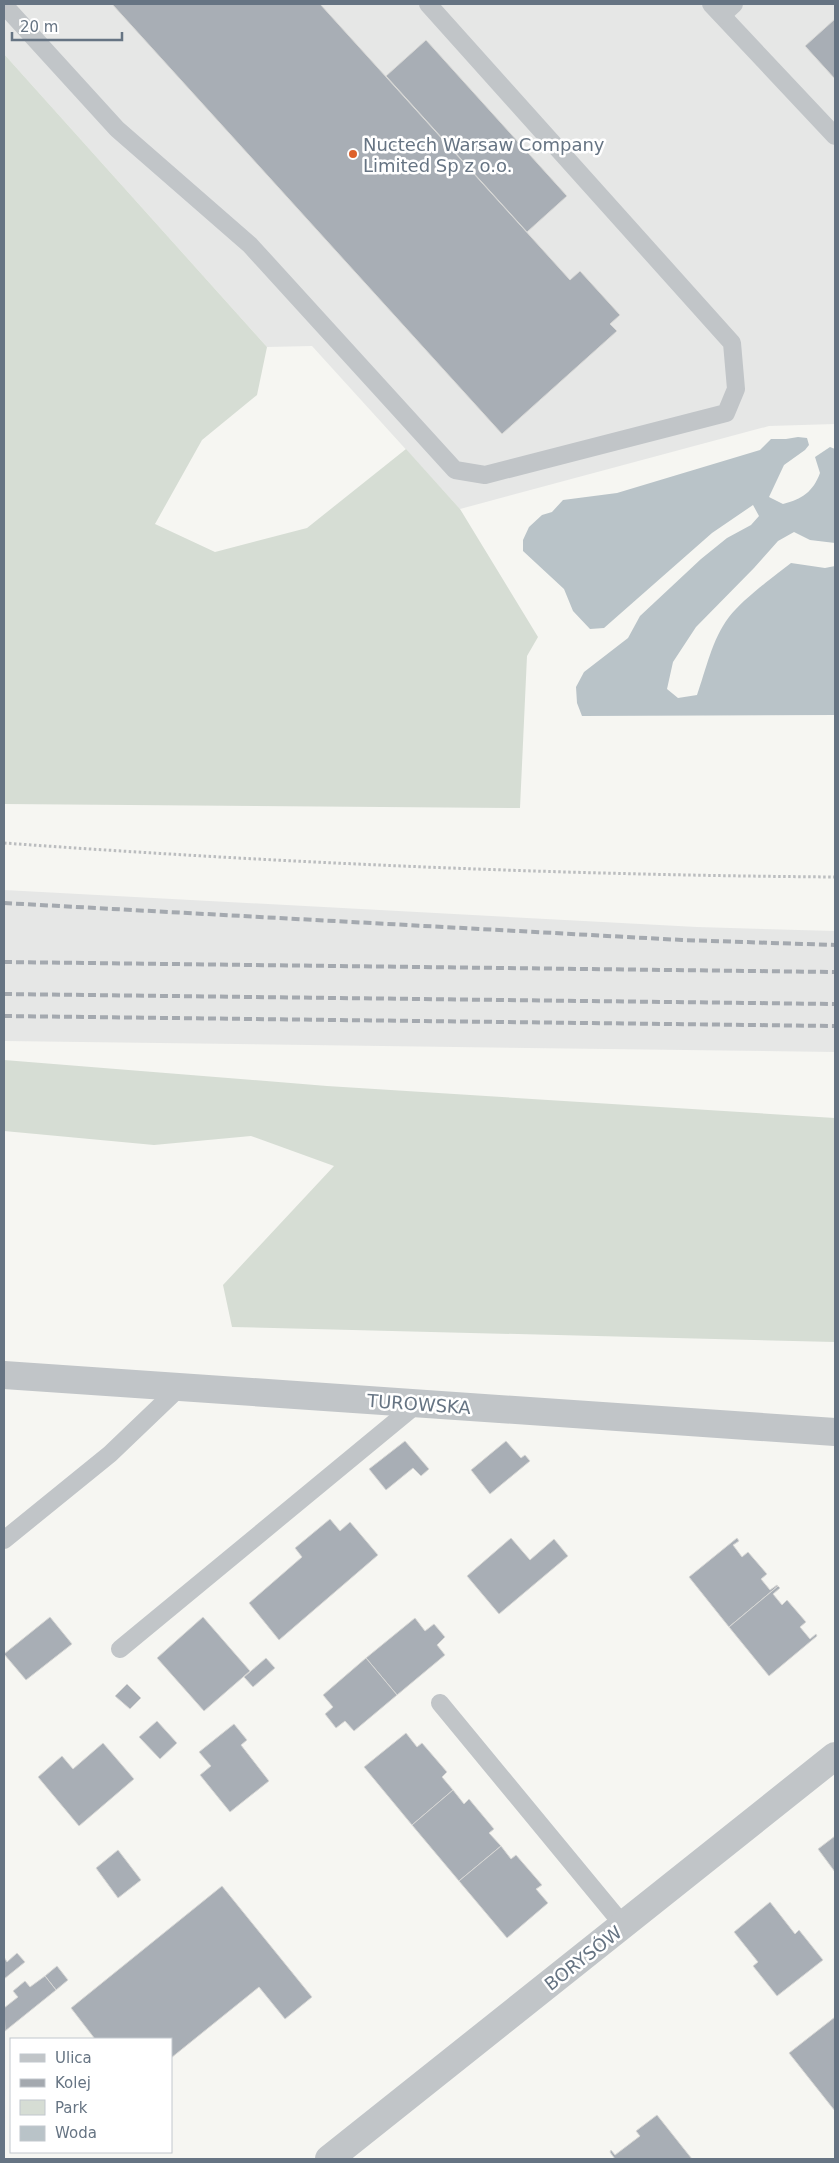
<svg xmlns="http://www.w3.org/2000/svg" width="839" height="2163" font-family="'DejaVu Sans',sans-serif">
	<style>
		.built { fill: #e6e7e6 }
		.green { fill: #d6ddd4 }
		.water { fill: #b9c3c8 }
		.building { fill: #a8aeb5; stroke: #d7d7d5 }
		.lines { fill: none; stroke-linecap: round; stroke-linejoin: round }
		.path { stroke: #bbbdbf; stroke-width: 3; stroke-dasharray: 2.5 2.5; stroke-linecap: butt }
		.lane { stroke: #c1c5c8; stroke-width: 18 }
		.street { stroke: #c1c5c8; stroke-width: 28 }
		.rail { stroke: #a4a9af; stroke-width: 4; stroke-dasharray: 8 4; stroke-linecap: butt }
		.poi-dot { fill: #de612a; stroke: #fff; stroke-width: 2 }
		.labels { text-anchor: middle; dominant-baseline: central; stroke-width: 5; stroke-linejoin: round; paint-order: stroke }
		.poi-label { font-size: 18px; fill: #667483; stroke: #fff; text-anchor: start }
		.street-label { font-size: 18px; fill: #667483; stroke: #fff }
	</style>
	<rect width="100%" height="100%" fill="#f6f6f2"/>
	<g class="built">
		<polygon points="4,4 835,4 835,424 769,426 460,509 312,346 267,347 4,54"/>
		<polygon points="4,890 697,927 835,931 835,1052 4,1041"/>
	</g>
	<g class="green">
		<polygon points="4,54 267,347 257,395 202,440 155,524 215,552 307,528 406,449 460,509 538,637 527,656 520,808 4,804"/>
		<polygon points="4,1060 327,1086 835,1118 835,1342 232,1327 223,1285 334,1166 251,1136 154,1145 4,1131"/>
	</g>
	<path class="water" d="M798 437 807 438 809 445 805 450 784 465 769 497 783 504C802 499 813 492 820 473L815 457 830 447 835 449V543L810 540 794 532 778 541 754 568 696 627 673 662 667 689 678 698 697 695C706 670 712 639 729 617 743 599 773 577 791 563L825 568 835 566V715L582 716 577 703 576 687 584 672 628 638 640 616 701 559 727 538 751 525 759 516 753 505 712 533 604 628 590 629 573 611 564 589 523 551V540L529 527 542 515 552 512 563 500 617 493 760 450 771 439H786Z"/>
	<g class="building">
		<polygon points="112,4 320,4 570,280 580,271 620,315 610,324 617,331 502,434"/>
		<polygon points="835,19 835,79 805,46"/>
		<polygon points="426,40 567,196 527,232 386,76"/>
		<polygon points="405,1441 429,1469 421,1476 413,1468 386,1490 369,1469"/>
		<polygon points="506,1441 521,1458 525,1455 530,1461 490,1494 471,1470"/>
		<polygon points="330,1519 340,1531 350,1522 378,1555 279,1640 249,1603 302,1557 295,1548"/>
		<polygon points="511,1538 530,1560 554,1539 568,1556 499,1614 467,1576"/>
		<polygon points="737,1538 739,1541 733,1545 742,1557 748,1552 767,1574 761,1579 770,1590 777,1585 778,1586 729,1627 689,1577"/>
		<polygon points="778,1586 780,1588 773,1594 782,1605 787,1600 806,1622 800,1627 810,1639 816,1634 817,1636 769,1676 729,1627"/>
		<polygon points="50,1617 72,1644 26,1680 4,1654"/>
		<polygon points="203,1617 250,1671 204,1711 157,1658"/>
		<polygon points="415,1618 425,1631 434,1624 445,1637 437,1645 445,1655 397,1695 366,1658"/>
		<polygon points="266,1658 275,1668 253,1687 244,1677"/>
		<polygon points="366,1658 397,1695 354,1731 345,1721 336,1728 325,1714 333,1707 323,1695"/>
		<polygon points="127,1684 141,1698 130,1709 115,1696"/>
		<polygon points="157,1721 177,1743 160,1759 139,1737"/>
		<polygon points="234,1724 247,1740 241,1745 269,1781 230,1812 200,1775 211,1766 199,1752"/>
		<polygon points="406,1733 417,1747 422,1743 447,1772 442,1777 453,1790 412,1825 364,1767"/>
		<polygon points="103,1743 134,1779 79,1826 38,1777 62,1756 73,1769"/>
		<polygon points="453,1790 464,1804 469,1799 494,1829 489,1833 501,1846 459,1881 412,1825"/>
		<polygon points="835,1836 835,1872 818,1849"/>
		<polygon points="501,1846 511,1859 516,1855 542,1885 536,1889 548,1903 507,1938 459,1881"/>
		<polygon points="118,1850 141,1880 118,1898 96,1868"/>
		<polygon points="222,1886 312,1997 285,2019 259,1987 171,2058 171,2039 95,2039 71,2008"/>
		<polygon points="770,1902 795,1934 799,1930 823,1960 777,1996 753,1966 758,1962 734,1932"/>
		<polygon points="17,1953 25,1962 4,1979 4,1957 7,1962"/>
		<polygon points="57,1966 68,1980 56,1990 45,1976"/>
		<polygon points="45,1976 56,1990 5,2031 4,2008 18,1997 13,1991 25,1981 30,1987"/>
		<polygon points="835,2017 835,2111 789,2053"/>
		<polygon points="657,2115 692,2159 615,2159 610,2152 611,2150 615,2155 640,2136 636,2131"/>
	</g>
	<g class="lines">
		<path class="path" d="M4 843C280 863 558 875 835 877"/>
		<g class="lane">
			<polyline points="711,4 835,136"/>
			<polyline points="4,5 117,129 250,245 455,470 485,475 726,413 736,389 732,343 428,4"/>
			<polyline points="722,15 734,4"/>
			<polyline points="4,1540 110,1454 179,1388"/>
			<polyline points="120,1649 417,1404"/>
			<polyline points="440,1703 624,1926"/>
		</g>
		<g class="street">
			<polyline points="4,1375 835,1432"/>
			<polyline points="329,2159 835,1756"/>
		</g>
		<g class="rail">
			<polyline points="4,903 682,940 835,945"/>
			<polyline points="4,962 835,972"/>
			<polyline points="4,994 835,1004"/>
			<polyline points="4,1016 835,1026"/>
		</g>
	</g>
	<circle class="poi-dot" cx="353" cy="154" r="5"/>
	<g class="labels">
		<g class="poi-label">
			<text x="363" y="144">Nuctech Warsaw Company<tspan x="363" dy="21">Limited Sp z o.o.</tspan></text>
		</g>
		<g class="street-label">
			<text transform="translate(419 1404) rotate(4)">TUROWSKA</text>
			<text transform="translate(583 1958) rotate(-38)">BORYSÓW</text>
		</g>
	</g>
	<rect width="839" height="2163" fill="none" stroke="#667483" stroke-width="10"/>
	<rect x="10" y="2038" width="162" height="115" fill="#ffffff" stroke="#c2c7cd"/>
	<rect x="20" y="2054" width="25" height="8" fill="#c1c5c8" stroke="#c2c7cd"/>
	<text x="55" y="2063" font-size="15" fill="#667483">Ulica</text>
	<rect x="20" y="2079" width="25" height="8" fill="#a4a9af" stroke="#c2c7cd"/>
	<text x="55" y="2088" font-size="15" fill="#667483">Kolej</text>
	<rect x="20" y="2100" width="25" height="15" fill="#d6ddd4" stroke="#c2c7cd"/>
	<text x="55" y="2113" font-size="15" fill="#667483">Park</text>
	<rect x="20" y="2126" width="25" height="15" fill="#b9c3c8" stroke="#c2c7cd"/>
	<text x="55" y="2138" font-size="15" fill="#667483">Woda</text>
	<path d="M12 32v8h110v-8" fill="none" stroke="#667483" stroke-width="2.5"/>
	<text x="20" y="32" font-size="15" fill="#667483" stroke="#ffffff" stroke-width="4" paint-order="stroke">20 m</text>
</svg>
